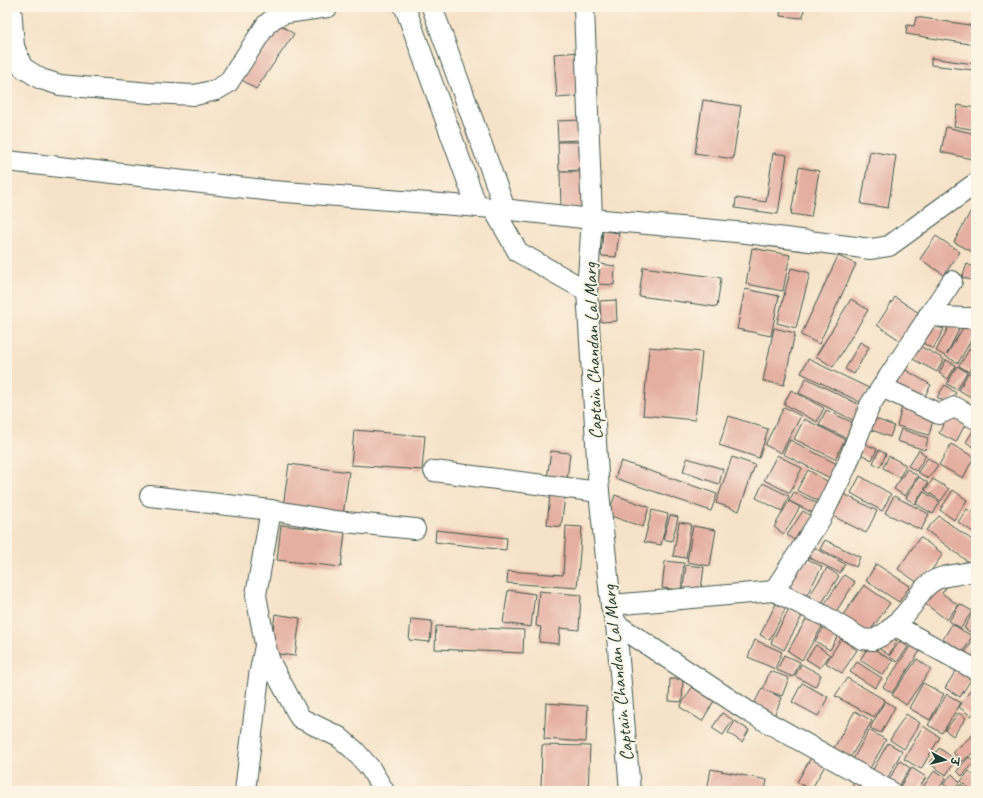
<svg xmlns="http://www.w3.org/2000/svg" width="983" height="798" font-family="Caveat,'Playpen Sans Deva',sans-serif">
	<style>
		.building { fill: #e4aea0 }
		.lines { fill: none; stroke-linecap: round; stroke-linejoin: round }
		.minor-casing { stroke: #3f564a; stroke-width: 22 }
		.minor { stroke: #fff; stroke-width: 20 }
		.labels { text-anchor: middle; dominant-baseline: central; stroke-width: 4; stroke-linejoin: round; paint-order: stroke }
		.street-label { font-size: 19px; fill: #1f3d34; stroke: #fcf5e5 }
	</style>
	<rect width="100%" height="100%" fill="#fcf5e5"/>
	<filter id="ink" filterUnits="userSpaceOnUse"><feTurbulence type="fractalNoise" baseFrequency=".025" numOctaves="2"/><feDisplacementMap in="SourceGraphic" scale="8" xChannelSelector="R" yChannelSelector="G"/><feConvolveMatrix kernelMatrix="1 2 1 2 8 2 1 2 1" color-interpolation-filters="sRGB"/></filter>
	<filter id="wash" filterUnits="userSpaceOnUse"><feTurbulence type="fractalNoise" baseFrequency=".012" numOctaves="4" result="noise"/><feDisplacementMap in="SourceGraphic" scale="16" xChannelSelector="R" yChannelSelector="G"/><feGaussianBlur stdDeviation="0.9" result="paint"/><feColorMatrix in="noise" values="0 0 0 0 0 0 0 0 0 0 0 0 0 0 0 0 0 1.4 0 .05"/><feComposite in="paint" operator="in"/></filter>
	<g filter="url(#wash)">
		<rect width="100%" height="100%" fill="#f6e2c8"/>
		<g id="blocks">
			<g class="building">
				<polygon points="781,7 804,7 803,18 780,16"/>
				<polygon points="916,17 976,26 974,35 976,35 976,45 906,34 907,25 914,26"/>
				<polygon points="279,24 294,34 256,89 242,80"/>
				<polygon points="579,52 582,96 557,98 554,54"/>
				<polygon points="931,58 974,64 973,70 931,65"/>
				<polygon points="703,100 741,106 733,159 695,153"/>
				<polygon points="958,105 976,108 976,130 954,126"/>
				<polygon points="582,120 582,140 558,141 557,121"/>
				<polygon points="946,127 976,134 976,160 941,152"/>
				<polygon points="558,142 581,142 582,170 559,171"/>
				<polygon points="870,151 896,156 888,208 861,204"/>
				<polygon points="773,153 787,155 778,214 735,208 736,198 766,202"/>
				<polygon points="799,167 819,171 811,217 791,214"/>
				<polygon points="560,172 586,172 587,207 561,208"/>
				<polygon points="973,207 976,209 976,254 954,242"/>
				<polygon points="603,231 619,233 616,257 601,256"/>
				<polygon points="936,236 960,252 944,275 920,259"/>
				<polygon points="752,248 790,255 783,291 746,284"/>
				<polygon points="838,256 856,264 819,344 801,335"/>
				<polygon points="600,264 615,266 614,285 598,284"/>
				<polygon points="967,264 976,268 976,282 962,277"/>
				<polygon points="643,267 721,278 717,307 639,296"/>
				<polygon points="791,268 810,273 796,328 777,323"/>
				<polygon points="745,289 779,296 771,336 737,329"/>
				<polygon points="895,297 925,317 907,345 877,325"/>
				<polygon points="851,299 868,310 833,367 816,356"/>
				<polygon points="616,300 617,321 601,322 600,301"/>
				<polygon points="966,323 976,329 976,332 958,363 936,351 950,324 959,329 947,354"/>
				<polygon points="927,324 944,329 933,349 918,340"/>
				<polygon points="774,328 795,333 784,385 763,381"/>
				<polygon points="976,338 976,361 969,372 959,366"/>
				<polygon points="860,342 869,347 854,374 845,369"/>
				<polygon points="916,344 944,359 937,372 909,357"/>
				<polygon points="649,347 702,352 695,420 643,415"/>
				<polygon points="808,359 869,388 862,403 801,373"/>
				<polygon points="946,360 956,365 948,379 939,373"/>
				<polygon points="899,366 931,385 922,401 889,383"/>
				<polygon points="957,366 967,372 957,390 947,384"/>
				<polygon points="968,373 976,377 976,400 959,390"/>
				<polygon points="806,378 864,407 857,422 799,393"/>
				<polygon points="945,385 956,393 949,405 937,397"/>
				<polygon points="791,390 824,408 817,422 784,404"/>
				<polygon points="784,407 801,416 781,453 765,445"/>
				<polygon points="902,407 934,417 929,435 897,426"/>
				<polygon points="826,410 858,425 851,440 819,425"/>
				<polygon points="951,410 968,419 956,442 939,433"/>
				<polygon points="729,416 768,429 759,458 719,445"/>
				<polygon points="871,417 894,426 890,437 867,428"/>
				<polygon points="804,419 845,439 835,459 794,439"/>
				<polygon points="976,426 976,449 966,442"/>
				<polygon points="901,429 928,438 925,450 897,441"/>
				<polygon points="354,430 425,436 422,470 351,465"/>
				<polygon points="790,440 841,466 834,480 783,454"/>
				<polygon points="863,443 877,449 872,460 859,453"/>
				<polygon points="951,444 974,457 963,478 939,465"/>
				<polygon points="879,450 886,454 880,467 873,463"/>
				<polygon points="919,450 926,456 916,471 908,466"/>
				<polygon points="551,451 570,453 567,481 547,479"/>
				<polygon points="777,455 802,468 790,493 764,480"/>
				<polygon points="889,456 906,465 900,477 883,468"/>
				<polygon points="732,457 755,465 739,511 716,503"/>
				<polygon points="687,458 723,469 719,484 683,472"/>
				<polygon points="928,458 938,465 928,479 918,472"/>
				<polygon points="621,461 717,494 711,511 615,478"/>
				<polygon points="289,464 349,472 343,515 283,507"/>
				<polygon points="907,469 918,476 905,496 894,489"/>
				<polygon points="808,470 832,484 822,503 797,490"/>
				<polygon points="860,476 891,494 882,511 851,493"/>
				<polygon points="919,477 928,483 915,504 906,498"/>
				<polygon points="933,479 949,489 941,501 925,490"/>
				<polygon points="763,483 789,496 782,511 756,498"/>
				<polygon points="953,490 967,500 954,520 940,510"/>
				<polygon points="794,492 821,505 817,515 789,501"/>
				<polygon points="840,492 877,511 866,533 829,514"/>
				<polygon points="924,492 940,502 933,514 916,504"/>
				<polygon points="550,495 565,497 561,527 547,525"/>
				<polygon points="615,495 649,507 643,527 608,515"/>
				<polygon points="894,496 929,514 921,530 885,513"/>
				<polygon points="789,501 800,507 784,534 774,527"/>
				<polygon points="967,509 976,515 976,534 958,522"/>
				<polygon points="652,510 668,514 661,545 644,542"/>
				<polygon points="803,511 816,519 800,544 787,535"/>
				<polygon points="670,515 678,517 672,541 663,539"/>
				<polygon points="939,516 976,543 976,566 975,567 926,530"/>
				<polygon points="679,522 691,524 686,558 673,556"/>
				<polygon points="281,525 345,532 341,567 277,560"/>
				<polygon points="566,526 582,527 577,588 507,583 508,571 563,575"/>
				<polygon points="693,526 716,530 710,566 687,562"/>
				<polygon points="436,530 507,538 506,550 435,542"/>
				<polygon points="920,537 943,554 921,585 898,569"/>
				<polygon points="825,540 860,557 856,567 820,549"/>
				<polygon points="809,545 845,564 840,573 804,555"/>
				<polygon points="804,557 822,567 804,600 785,590"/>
				<polygon points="665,561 684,563 681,590 662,588"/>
				<polygon points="876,564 910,586 899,602 866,581"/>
				<polygon points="686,565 704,567 701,590 683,588"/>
				<polygon points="827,568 839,576 820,606 808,598"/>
				<polygon points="844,575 855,582 835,613 824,605"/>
				<polygon points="934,583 949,584 942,593 958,605 947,620 920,600"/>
				<polygon points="864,585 890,603 865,638 840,619"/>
				<polygon points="508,590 535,594 531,627 503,623"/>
				<polygon points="539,591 581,595 579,630 560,628 559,644 539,642 541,627 536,626"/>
				<polygon points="778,600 787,605 770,640 760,635"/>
				<polygon points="960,604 972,611 961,628 949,621"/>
				<polygon points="976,607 976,636 964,628"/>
				<polygon points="789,609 802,616 784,650 771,643"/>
				<polygon points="275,614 300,618 295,656 270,653"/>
				<polygon points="808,616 823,625 802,660 788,651"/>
				<polygon points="411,619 432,621 430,642 409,640"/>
				<polygon points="952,624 972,636 960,658 939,646"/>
				<polygon points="436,626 524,630 523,653 435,649"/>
				<polygon points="824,627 838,635 830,650 815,641"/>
				<polygon points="887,635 897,641 889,655 875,646"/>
				<polygon points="974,638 976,639 976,665 963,656"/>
				<polygon points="841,639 857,650 842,673 826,663"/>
				<polygon points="755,640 782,652 775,669 748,657"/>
				<polygon points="900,641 908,647 897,662 889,656"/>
				<polygon points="816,645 830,655 820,668 806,659"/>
				<polygon points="911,645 920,651 892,693 883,687"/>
				<polygon points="869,646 893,661 883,675 860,660"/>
				<polygon points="784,655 800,662 793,677 777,670"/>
				<polygon points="917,659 931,669 906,705 892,695"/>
				<polygon points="857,662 882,678 875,688 850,672"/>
				<polygon points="801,664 821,675 815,687 795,676"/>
				<polygon points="959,666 974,675 960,697 945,688"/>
				<polygon points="770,671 789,678 782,696 765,690 782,698 773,718 752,708 762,688 763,689"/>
				<polygon points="976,677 976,689 971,686"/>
				<polygon points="847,678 885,700 874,717 835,696"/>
				<polygon points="670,679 683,679 682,702 669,701"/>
				<polygon points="802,683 828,697 818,716 792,702"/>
				<polygon points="923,683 944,694 930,720 909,708"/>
				<polygon points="692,687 714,701 702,721 680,707"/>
				<polygon points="972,688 976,691 976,710 971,716 959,707"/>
				<polygon points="947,694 961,703 942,733 928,725"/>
				<polygon points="885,701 895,707 881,733 870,728"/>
				<polygon points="546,703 588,706 586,742 544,739"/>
				<polygon points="855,711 872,721 847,763 831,753"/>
				<polygon points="722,713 733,720 723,735 712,728"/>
				<polygon points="959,713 966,718 953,736 945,730"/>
				<polygon points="906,714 920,723 904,749 890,740"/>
				<polygon points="735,721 749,730 742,742 728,733"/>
				<polygon points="923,726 940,737 921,769 904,759"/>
				<polygon points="869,730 886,740 868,772 851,763"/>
				<polygon points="975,733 976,734 976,750 962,762 953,752"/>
				<polygon points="888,743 902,751 886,781 871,773"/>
				<polygon points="542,745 590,746 588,791 541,791"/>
				<polygon points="939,748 956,760 946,775 929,763"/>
				<polygon points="813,754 827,762 811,790 797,782"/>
				<polygon points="969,757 975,762 962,776 957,771"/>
				<polygon points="900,761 910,768 897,789 887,783"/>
				<polygon points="912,768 926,777 917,791 903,791 899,788"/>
				<polygon points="711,769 767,780 765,791 707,791"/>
				<polygon points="935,770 946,778 937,791 920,791"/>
				<polygon points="969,771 976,778 976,786 971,791 961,781"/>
				<polygon points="952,774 960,782 953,791 943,784"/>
				<polygon points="857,779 877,791 849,791"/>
				<polygon points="961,784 970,791 955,791"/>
			</g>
		</g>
	</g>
	<g filter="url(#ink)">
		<use href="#blocks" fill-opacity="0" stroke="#3f564a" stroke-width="1"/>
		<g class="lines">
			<g class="minor-casing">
				<g id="minor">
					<polyline points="11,7 14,46 22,67 41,79 60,85 150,93 195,95 216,90 228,83 266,25 275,17 286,13 328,7"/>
					<polyline points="404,7 406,10 477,207"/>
					<polyline points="432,7 505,209"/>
					<polyline points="584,7 592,219 587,291 599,492 611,605 616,624 630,791"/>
					<polyline points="7,161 273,191 493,208 592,219 747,233 871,249 889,246 976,183"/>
					<polyline points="493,208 518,252 587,291"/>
					<polyline points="928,316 964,318 976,318"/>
					<polyline points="882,387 939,414 955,407 976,419"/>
					<polyline points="434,471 599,492"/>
					<polyline points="150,496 271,510 335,521 415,529"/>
					<polyline points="271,510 256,595 265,644 270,662 300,718 339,737 354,750 370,768 384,791"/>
					<polyline points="774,591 821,518 846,467 870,405 952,281"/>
					<path d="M611 605 774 591 823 615 862 639 872 640C887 636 905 615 914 603 918 597 922 589 929 584 942 573 961 576 976 570"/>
					<polyline points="616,624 749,712 890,791"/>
					<polyline points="894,625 976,670"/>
					<polyline points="245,791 259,676 265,646"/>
				</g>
			</g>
			<use href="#minor" class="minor"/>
		</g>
	</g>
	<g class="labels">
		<g class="street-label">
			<text transform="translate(593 351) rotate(-92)">Captain Chandan Lal Marg</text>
			<text transform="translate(618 673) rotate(-96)">Captain Chandan Lal Marg</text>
		</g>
	</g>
	<rect width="983" height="798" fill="none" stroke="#fcf5e5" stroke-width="24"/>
	<g transform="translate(945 760) rotate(97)" stroke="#fcf5e5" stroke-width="3" paint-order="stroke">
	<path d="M0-3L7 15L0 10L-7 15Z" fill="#1f3d34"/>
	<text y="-6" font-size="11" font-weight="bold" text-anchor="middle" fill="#1f3d34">उ</text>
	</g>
</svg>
